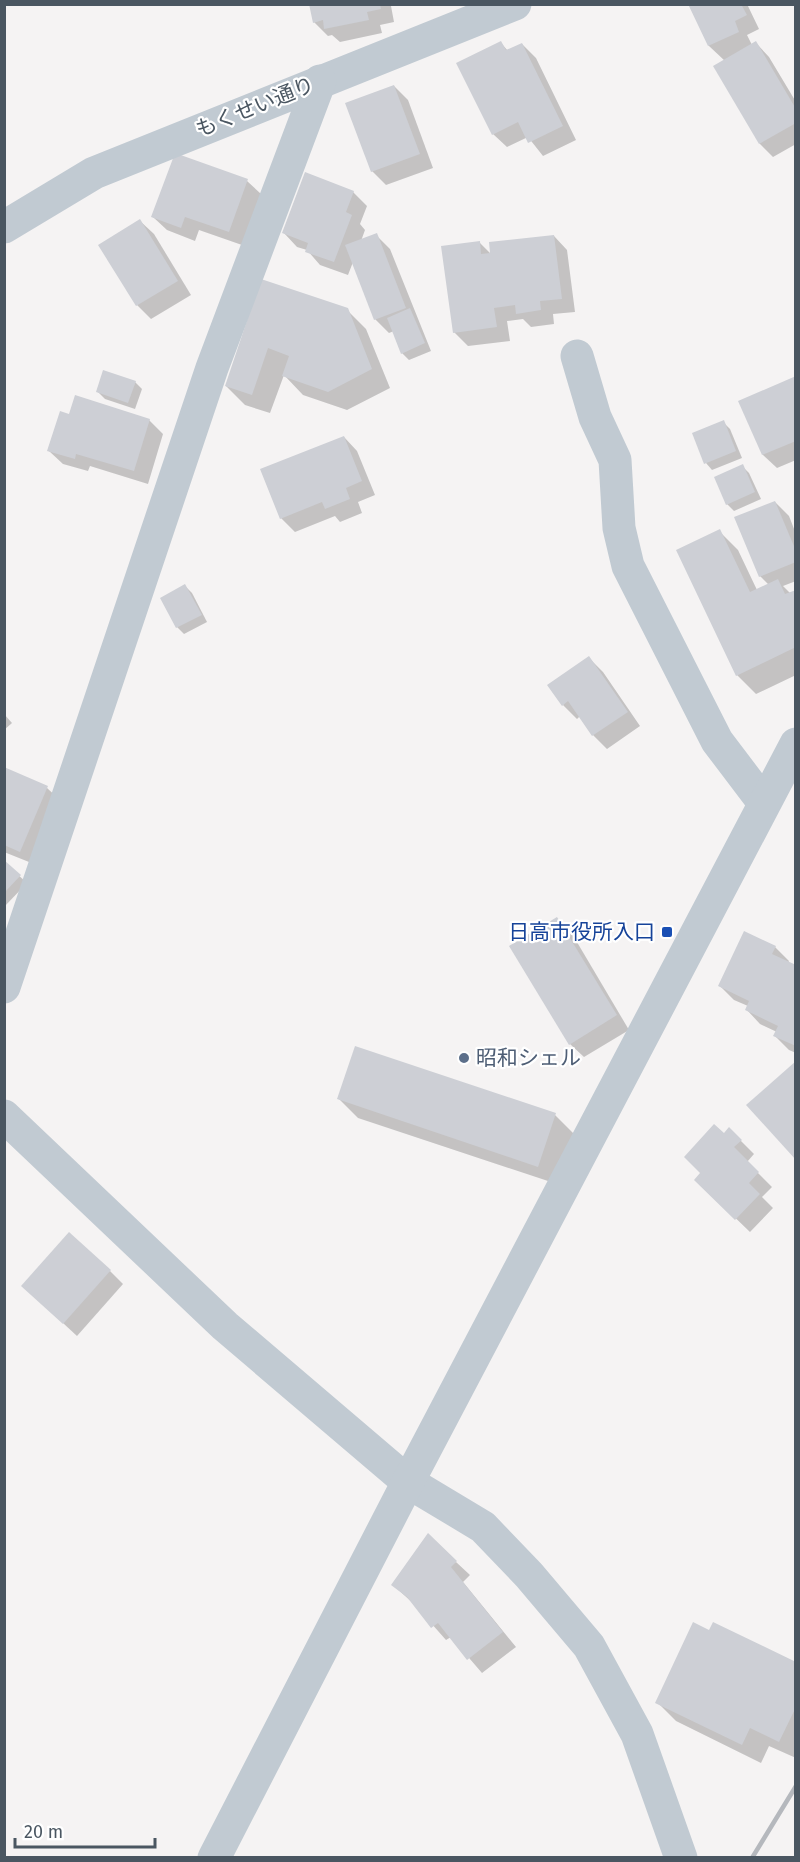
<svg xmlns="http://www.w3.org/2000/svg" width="800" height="1862" font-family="'Fira Sans','Noto Sans JP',sans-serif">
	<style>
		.shadow { fill: #0003 }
		.building { fill: #cdcfd5 }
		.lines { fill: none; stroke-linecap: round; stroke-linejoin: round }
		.minor { stroke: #c1cad2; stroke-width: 33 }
		.rail { stroke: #b5b8bd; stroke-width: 4.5 }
		.transit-dot { fill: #1a4fb4; stroke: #fff; stroke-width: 2 }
		.service-dot { fill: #5c6f8a; stroke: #fff; stroke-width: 2 }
		.labels { text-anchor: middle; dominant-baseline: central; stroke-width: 4.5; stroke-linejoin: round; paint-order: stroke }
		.street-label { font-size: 21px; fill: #4a5661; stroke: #fff }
		.transit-label { font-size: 21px; fill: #164399; stroke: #fff; text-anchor: end }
		.service-label { font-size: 21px; fill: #4e5e75; stroke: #fff; text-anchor: start }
	</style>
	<rect width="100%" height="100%" fill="#f5f3f3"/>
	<g class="shadow">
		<polygon points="310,4 397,4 391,6 394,22 380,25 382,33 340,42 332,35 328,36 314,22"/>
		<polygon points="690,4 747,4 759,29 747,35 752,45 756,43 769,57 796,102 796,144 773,157 760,144 725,61 709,46"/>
		<polygon points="501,43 508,51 522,44 536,58 576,140 543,156 528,137 507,147 493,134"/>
		<polygon points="394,86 408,100 433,168 386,185 372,171"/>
		<polygon points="247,181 261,194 242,245 199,230 195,241 167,230 153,217"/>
		<polygon points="353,192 367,206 360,224 365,230 361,241 376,235 390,249 431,351 409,360 402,353 394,331 389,333 375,319 353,262 348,275 320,265 307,250 297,247 284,233"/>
		<polygon points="140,221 154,234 191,295 151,319 137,305"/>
		<polygon points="554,236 567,250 575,312 553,314 554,324 531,327 523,319 507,321 510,341 468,346 454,332 480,243 492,255"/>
		<polygon points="262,281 347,310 366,329 390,388 347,410 303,395 284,375 270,413 245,405 226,386"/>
		<polygon points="796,378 796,460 777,468 763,455 740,402"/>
		<polygon points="135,382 142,389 135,409 105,399 98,392"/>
		<polygon points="70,416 149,420 163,434 148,484 90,466 88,471 63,464 49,451"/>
		<polygon points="723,422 730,429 742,458 712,470 706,463"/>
		<polygon points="344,437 357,451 375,495 358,502 362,513 340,522 335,516 295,532 281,518"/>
		<polygon points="742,466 749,473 761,499 734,511 727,504"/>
		<polygon points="775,502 789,516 796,534 796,581 783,586 791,594 796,591 796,675 756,694 737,675 719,531 738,550 757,590 769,585 760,576"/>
		<polygon points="185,586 192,593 207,622 184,634 177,627"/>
		<polygon points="589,658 603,672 640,726 607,749 593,735 580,716 577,719 563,705"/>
		<polygon points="4,714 12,723 4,730"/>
		<polygon points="4,769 47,788 61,801 34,864 4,852"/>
		<polygon points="4,862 27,883 4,907"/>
		<polygon points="557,919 571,932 629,1030 584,1057 570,1044"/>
		<polygon points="775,947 789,961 788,963 796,967 796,1053 789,1050 775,1036 777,1032 760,1024 747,1010 748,1006 734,1000 720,986"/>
		<polygon points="356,1048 555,1115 574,1134 557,1184 358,1118 339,1099"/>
		<polygon points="729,1129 754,1154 747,1162 772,1187 762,1197 773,1208 750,1232 696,1180 702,1173"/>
		<polygon points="110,1271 123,1284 77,1336 23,1286"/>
		<polygon points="456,1562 470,1575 463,1582 516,1647 482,1673 451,1637 446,1640 415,1605 393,1585"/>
		<polygon points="796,1663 796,1758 769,1746 761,1763 676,1721 657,1702"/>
	</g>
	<g class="building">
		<polygon points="309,4 380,4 381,9 367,12 369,20 324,29 323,20 313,23"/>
		<polygon points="688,4 741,4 747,15 735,21 739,32 708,46"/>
		<polygon points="501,41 506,50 522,43 563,126 528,143 518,122 492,135 456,63"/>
		<polygon points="756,41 796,109 796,123 759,144 713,66"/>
		<polygon points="394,85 420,154 371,172 345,103"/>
		<polygon points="175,153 248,179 229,232 185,217 181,228 151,217"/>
		<polygon points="305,172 354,191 346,212 352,215 334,262 305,252 308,243 282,233"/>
		<polygon points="140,219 178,281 136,306 98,245"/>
		<polygon points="377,233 406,308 374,320 345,245"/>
		<polygon points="554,235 562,299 540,301 541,310 516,314 515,305 494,308 497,327 453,333 441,246 480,241 481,254 490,253 489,242"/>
		<polygon points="261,279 348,308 372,369 328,392 282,376 289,356 268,348 252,395 225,386"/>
		<polygon points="410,308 425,343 401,354 387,318"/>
		<polygon points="103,370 136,381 128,403 96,392"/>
		<polygon points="796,376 796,441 762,455 738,401"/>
		<polygon points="75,395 150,419 134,471 76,454 75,459 47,451 60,411 69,414"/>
		<polygon points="724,420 736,451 704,464 692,433"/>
		<polygon points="344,436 362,481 346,488 350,499 325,509 322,502 280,519 260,469"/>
		<polygon points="743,464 755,492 726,505 714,477"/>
		<polygon points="775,501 796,551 796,562 759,577 734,517"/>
		<polygon points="720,529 750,592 778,579 785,594 796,590 796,647 736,676 676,550"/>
		<polygon points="185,584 202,615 176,628 160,598"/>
		<polygon points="589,656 628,712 592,736 568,701 562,706 547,685"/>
		<polygon points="4,767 48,786 20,852 4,845"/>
		<polygon points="4,860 21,875 4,893"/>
		<polygon points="557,917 617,1015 569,1045 509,946"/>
		<polygon points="744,931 776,946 772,954 796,965 796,1046 773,1036 778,1026 745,1010 749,1001 718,986"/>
		<polygon points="355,1046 556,1113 538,1167 337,1099"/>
		<polygon points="796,1061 796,1160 746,1105"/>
		<polygon points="714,1124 724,1133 729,1127 742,1140 734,1147 759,1172 749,1183 760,1194 735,1220 694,1180 700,1173 684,1157"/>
		<polygon points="69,1232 111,1270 63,1324 21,1286"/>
		<polygon points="428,1533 457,1561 451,1567 503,1632 467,1660 438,1623 431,1628 407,1597 391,1585"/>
		<polygon points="693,1622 709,1630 713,1622 796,1662 796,1707 779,1742 750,1728 742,1745 655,1703"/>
	</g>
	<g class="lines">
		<g class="minor">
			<polyline points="4,227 94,173 515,4"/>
			<polyline points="577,356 595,417 615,460 619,528 628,566 717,741 764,803"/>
			<polyline points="4,987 212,368 320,81"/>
			<polyline points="4,1116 225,1326 408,1482 483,1527 529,1575 589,1646 637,1734 681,1858"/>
			<polyline points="214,1858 408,1482 796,744"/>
		</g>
		<polyline class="rail" points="752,1858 796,1786"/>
	</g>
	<rect class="transit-dot" x="661" y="926" width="12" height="12" rx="3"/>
	<circle class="service-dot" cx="464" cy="1058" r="6"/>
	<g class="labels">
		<g class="street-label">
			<text transform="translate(255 107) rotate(-22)">もくせい通り</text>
		</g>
		<g class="transit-label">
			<text x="655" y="932">日高市役所入口</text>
		</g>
		<g class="service-label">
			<text x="476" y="1058">昭和シェル</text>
		</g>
	</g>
	<rect width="800" height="1862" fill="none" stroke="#4a5661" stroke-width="12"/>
	<path d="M15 1838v9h140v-9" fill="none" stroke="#4a5661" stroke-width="3"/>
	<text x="24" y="1838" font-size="18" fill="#4a5661" stroke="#ffffff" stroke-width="4.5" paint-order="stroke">20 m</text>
</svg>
